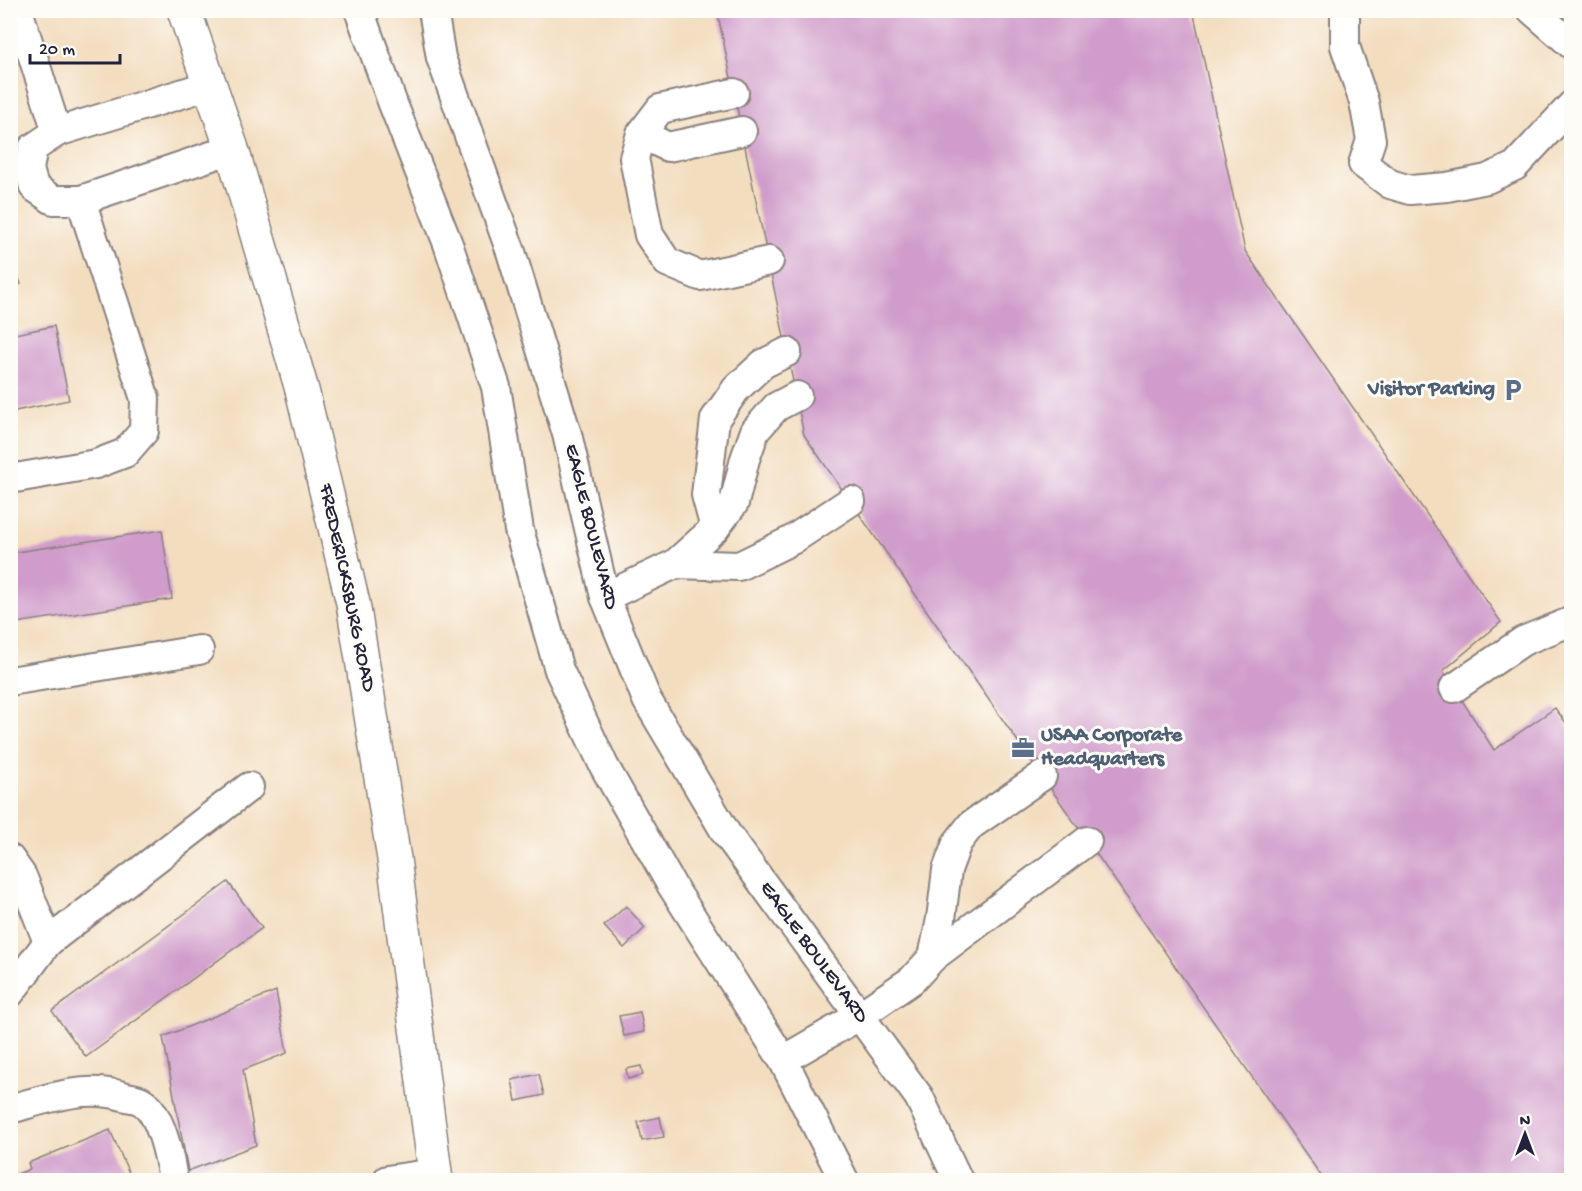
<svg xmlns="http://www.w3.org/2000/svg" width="1582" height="1191" font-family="'Gochi Hand',sans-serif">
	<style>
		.building { fill: #d09ccb }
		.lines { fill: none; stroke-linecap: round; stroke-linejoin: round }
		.minor-casing { stroke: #8a807d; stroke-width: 32 }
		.major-casing { stroke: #8a807d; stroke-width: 36 }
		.minor { stroke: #fff; stroke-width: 28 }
		.major { stroke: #fff; stroke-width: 33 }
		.labels { text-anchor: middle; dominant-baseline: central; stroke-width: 6; stroke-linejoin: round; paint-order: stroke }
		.service-label { font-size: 21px; font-weight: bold; fill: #4e5e75; stroke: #fdfcf7; text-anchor: end }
		.street-label { font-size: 21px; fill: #22223b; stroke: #fdfcf7 }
	</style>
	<rect width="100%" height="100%" fill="#fdfcf7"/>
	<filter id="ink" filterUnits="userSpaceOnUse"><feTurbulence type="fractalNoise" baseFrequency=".0167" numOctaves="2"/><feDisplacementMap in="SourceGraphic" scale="12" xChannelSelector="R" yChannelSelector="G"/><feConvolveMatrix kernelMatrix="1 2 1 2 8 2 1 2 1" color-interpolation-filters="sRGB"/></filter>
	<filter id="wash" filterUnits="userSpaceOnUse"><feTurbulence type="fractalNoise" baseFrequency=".008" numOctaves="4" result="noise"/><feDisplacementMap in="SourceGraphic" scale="24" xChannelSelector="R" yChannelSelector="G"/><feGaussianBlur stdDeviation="1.35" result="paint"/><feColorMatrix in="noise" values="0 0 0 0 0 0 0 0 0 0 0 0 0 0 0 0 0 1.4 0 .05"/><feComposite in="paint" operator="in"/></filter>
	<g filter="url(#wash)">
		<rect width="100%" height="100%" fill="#f3ddbf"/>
		<g id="blocks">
			<g class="building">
				<polygon points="717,10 1193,10 1245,251 1501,622 1443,671 1494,750 1555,708 1572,731 1572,1180 1324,1180 804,435"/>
				<polygon points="11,259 21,284 11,289"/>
				<polygon points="54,326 69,400 10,412 10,335"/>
				<polygon points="162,530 172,599 10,624 10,553"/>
				<polygon points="228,882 262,928 86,1057 52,1011"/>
				<polygon points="626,906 645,928 624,948 604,926"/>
				<polygon points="276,991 287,1053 243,1070 256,1145 188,1171 163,1037"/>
				<polygon points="640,1012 644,1032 624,1036 619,1016"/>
				<polygon points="641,1066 643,1075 628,1079 626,1069"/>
				<polygon points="539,1074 544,1095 516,1101 512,1080"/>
				<polygon points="660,1117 664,1137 642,1141 638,1122"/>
				<polygon points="110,1130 132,1180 10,1180 10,1177 30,1169 28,1163"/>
			</g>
		</g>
	</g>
	<g filter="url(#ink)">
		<use href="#blocks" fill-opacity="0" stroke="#8a807d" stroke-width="1.5"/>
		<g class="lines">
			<g class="minor-casing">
				<g id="minor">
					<polyline points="18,10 57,132"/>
					<polyline points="359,10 393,104 448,244 496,387 519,530 559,670 604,766 672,886 783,1060 844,1180"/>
					<polyline points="433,10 441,58 511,252 567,434 605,597 647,700 726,833 919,1097 958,1180"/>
					<polyline points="1345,10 1345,46 1364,102 1371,140 1363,164 1390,184 1410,190 1447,187 1487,179 1515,166 1572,105"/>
					<polyline points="1532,10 1572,45"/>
					<polyline points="210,85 57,132 33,148 29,169 34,187 53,200 81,200 232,149"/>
					<polyline points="734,93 660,109 641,134 634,158 649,235 667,262 700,276 769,261"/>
					<polyline points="641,134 668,147 742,131"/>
					<polyline points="10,479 96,464 125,453 144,431 145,399 81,200"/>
					<polyline points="715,528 706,495 715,419 736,389 763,364 787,352"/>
					<polyline points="675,564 739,566 792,540 851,501"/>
					<polyline points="605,597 675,564 715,528 734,503 745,459 755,431 776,407 797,396"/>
					<polyline points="10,681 199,650"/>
					<polyline points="1454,688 1523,641 1572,621"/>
					<polyline points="10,859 22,876 48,942 249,787"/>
					<polyline points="933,957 941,919 947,870 957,843 971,825 1042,776"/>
					<polyline points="10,993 48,942"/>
					<polyline points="783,1060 859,1016 912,980 933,957 1087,841"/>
					<path d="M10 1109C49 1098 84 1085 123 1096 128 1098 136 1098 141 1101 161 1112 170 1160 173 1180"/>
					<polyline points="387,1180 435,1173"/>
				</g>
			</g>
			<g class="major-casing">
				<polyline id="major" points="184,10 232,149 302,390 353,603 394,859 436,1180"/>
			</g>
			<use href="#minor" class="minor"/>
			<use href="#major" class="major"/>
		</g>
	</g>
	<defs>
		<g id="parking-bare" transform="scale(1.8)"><path d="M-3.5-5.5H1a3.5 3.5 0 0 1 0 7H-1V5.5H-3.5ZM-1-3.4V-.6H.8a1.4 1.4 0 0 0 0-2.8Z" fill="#5c6f8a" stroke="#fdfcf7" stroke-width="2.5" paint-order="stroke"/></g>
		<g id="office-bare" transform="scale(1.8)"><path d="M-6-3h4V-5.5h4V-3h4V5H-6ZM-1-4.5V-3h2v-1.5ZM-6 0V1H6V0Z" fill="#5c6f8a" stroke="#fdfcf7" stroke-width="2.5" paint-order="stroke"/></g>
	</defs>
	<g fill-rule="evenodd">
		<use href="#parking-bare" x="1513" y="390"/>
		<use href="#office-bare" x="1023" y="748"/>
	</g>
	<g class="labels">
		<g class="service-label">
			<text x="1495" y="390">Visitor Parking</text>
			<text x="1041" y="736" text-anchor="start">USAA Corporate<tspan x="1041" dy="24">Headquarters</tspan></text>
		</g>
		<g class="street-label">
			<text transform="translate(590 527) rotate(76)">EAGLE BOULEVARD</text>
			<text transform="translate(346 588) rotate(78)">FREDERICKSBURG ROAD</text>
			<text transform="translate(813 953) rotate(54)">EAGLE BOULEVARD</text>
		</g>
	</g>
	<rect width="1582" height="1191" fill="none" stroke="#fdfcf7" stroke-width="36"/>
	<g transform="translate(1525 1134)" stroke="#fdfcf7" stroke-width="4.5" paint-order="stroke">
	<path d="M0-4.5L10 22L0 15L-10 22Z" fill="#22223b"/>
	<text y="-9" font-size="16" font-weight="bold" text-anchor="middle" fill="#22223b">N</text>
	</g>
	<path d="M30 54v9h90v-9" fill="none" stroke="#22223b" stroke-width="3"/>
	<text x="39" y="54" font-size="18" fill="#22223b" stroke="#fdfcf7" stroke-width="4.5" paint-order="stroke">20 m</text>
</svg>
